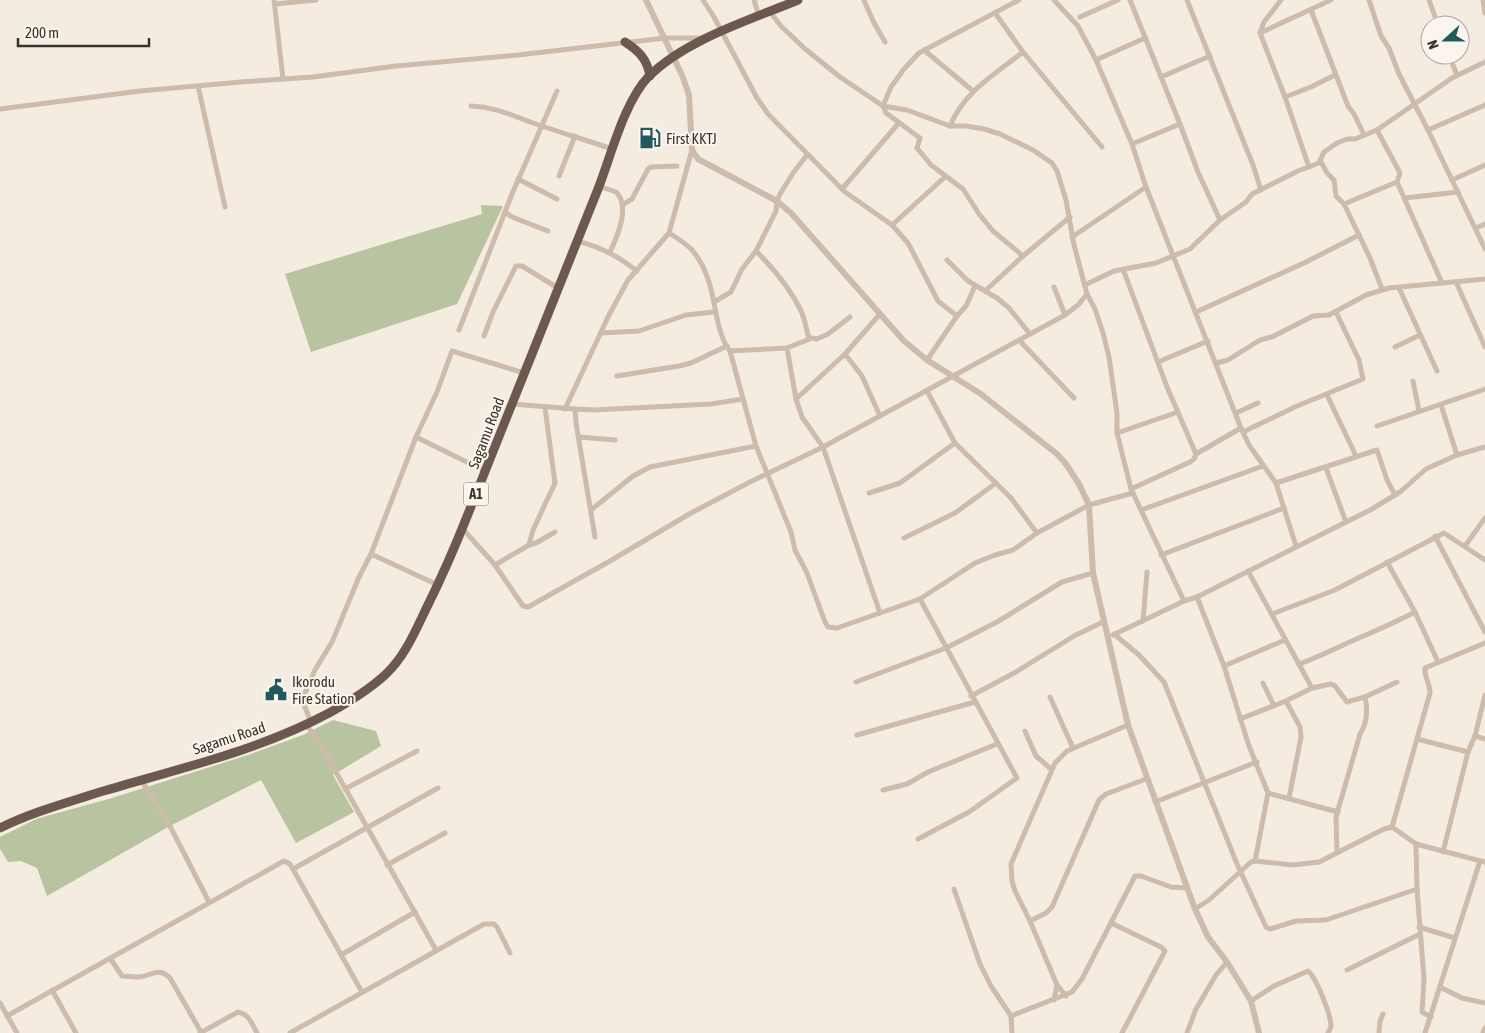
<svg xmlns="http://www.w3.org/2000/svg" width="1485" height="1033" font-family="'Asap Condensed',sans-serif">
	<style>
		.green { fill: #b8c4a0 }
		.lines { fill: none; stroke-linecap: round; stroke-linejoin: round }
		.minor { stroke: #cdbbac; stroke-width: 5 }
		.tertiary { stroke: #cdbbac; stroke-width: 6 }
		.trunk { stroke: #6c584f; stroke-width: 9 }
		.labels { text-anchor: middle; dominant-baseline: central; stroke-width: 4; stroke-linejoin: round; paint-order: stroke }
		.shield { fill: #fbf5ee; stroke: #756b66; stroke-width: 1 }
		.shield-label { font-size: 14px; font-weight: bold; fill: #3b302b }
		.poi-label { font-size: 15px; fill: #3b302b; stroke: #fbf5ee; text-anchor: start }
		.street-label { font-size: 15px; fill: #3b302b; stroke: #fbf5ee }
	</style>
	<rect width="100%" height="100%" fill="#f4ebe1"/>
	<g class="green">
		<polygon points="481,205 503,206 457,304 311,352 285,274 482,214"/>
		<polygon points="333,720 376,731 381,746 333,775 354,812 296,843 261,780 170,826 47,896 37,868 21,861 8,862 0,849 0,837 36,819 112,798 248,755 303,735"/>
	</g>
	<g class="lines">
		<g class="minor">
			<polyline points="274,0 283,79"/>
			<polyline points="703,0 714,17 757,98 768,114 845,192 892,225 908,243 938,301 957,316"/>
			<polyline points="754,0 759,16"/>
			<polyline points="864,0 873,21 885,42"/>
			<polyline points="1019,0 919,53 904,69 891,87 883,106 886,113 920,138 917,148 931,165 963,189 979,214 993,231 1023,256"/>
			<polyline points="1054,0 1078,26 1096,60 1132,144 1146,187 1241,428 1249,445 1276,483 1296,546"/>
			<polyline points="1130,0 1180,124 1198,172 1220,220"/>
			<polyline points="1187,0 1253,165 1261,190"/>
			<polyline points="1281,0 1264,22 1260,33 1285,97 1309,167"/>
			<polyline points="1369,0 1381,36 1389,48 1399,74 1428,130 1485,249"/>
			<polyline points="1429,0 1438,25"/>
			<polyline points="1483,0 1485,13"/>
			<polyline points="275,4 316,0"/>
			<polyline points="1311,10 1348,106 1354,114 1364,135"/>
			<polyline points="770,12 781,26 804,48 840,77 883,106 907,110 950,126 966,126 984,129 1000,134 1033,150 1052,163 1057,171 1066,200 1074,245 1087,294 1095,309 1103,333 1109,357 1117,413 1117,433 1131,489 1184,601"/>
			<polyline points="995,13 1023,52 1102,147"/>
			<polyline points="1080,17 1118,0"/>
			<polyline points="1260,33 1331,0"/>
			<polyline points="924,50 973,91"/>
			<polyline points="1449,55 1457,75"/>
			<polyline points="1096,60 1145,38"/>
			<polyline points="1161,77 1210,56"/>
			<polyline points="198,86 225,207"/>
			<polyline points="1285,97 1311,87 1335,75"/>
			<path d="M471 106C499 107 516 118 542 126 565 134 589 141 612 149"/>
			<polyline points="0,109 140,91 241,82 313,77 396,66 518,55 665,38 703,38"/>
			<path d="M950 126C964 92 995 74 1023 52"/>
			<polyline points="1377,130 1400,173 1397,182 1442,283"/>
			<polyline points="1428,130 1485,105"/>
			<polyline points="1132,144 1180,124"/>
			<polyline points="1320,160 1327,173 1334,180 1336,196 1344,204 1370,258 1382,289"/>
			<polyline points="559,176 575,136"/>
			<polyline points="518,179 557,199"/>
			<polyline points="1452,180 1485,165"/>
			<path d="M599 186 616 192C631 206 617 237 610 252"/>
			<polyline points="842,189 898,124"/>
			<polyline points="1405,198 1458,192"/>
			<polyline points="1344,204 1397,182"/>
			<polyline points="622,205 632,199 648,169 651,167 677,166"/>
			<polyline points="505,212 512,217 548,231"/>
			<polyline points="892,225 946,176"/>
			<polyline points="1476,228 1485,224"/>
			<path d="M669 233C677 238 685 243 691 249 704 263 711 286 714 303 717 319 720 338 730 351L756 446 791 532 795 550 807 573 825 622 828 627 837 628 920 599 975 563 995 555 1013 550 1037 533 1089 505 1133 493"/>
			<polyline points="1072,237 1146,187"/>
			<path d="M576 241C600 246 618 256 637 271"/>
			<path d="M756 251C774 269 791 289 802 313 805 321 807 331 809 339"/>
			<polyline points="947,260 968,281 997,298 1009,308 1030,334"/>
			<polyline points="1123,269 1167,387 1196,454"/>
			<polyline points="1456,282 1485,347"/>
			<polyline points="1085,285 1114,271 1156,263 1190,249 1220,220 1246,202 1252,194 1298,171 1319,163 1324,152 1337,143 1347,139 1355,139 1377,130 1452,78 1485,62"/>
			<polyline points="1054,287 1065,315"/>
			<polyline points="1399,288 1437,371"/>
			<polyline points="985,291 1023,256 1070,217"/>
			<polyline points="714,302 731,292 742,269 756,251 776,211 777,201 780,194 793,173 807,155"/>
			<polyline points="1196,312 1304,263 1359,235"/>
			<polyline points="459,330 512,194 557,91"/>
			<polyline points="601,333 639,331 686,315 714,312"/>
			<polyline points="484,336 493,312 516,266 522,266 558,288"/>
			<polyline points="1019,340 1074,398"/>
			<polyline points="1395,347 1420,335"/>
			<polyline points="787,348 796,399 802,417 823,447 880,613"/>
			<polyline points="730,351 787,348 812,338 817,339 828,334 850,317"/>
			<polyline points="845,354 862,376 880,416"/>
			<polyline points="927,360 957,316 966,306 975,286"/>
			<polyline points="1158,362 1208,341"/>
			<polyline points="1217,363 1228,360 1260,340 1272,337 1313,316 1329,315 1366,295 1389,288 1485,279"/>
			<polyline points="617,376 679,366 691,363 727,346"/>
			<polyline points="1413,381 1419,411"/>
			<polyline points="927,391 955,443 1011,498 1037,533"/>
			<polyline points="1327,395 1356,456"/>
			<polyline points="796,399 845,354 880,314"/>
			<polyline points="512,404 575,409 576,423 595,537"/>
			<polyline points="1441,405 1457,455"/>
			<polyline points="565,409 609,315 628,280 669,233 692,150"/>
			<polyline points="575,409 594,410 711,404 743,399"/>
			<polyline points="1236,413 1258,403"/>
			<polyline points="1377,426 1485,389"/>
			<polyline points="1243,432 1297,406 1363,379 1359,360 1336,312"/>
			<polyline points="1117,433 1178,412"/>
			<polyline points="416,437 485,471"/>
			<polyline points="579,437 615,440"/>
			<polyline points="1326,468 1346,522"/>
			<polyline points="1276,483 1377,450 1387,480 1395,495"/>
			<polyline points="1131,489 1190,462 1194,459 1196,454 1241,428"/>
			<polyline points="869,493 900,483 955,443"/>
			<polyline points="591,510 633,476 650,467 756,446"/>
			<polyline points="1141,510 1263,466"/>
			<polyline points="462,528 495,565 523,606 528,607 610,561 691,513 750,482 823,447 1065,315 1078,305 1087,294"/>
			<polyline points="1435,536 1485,632"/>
			<polyline points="904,538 955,513 996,483"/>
			<polyline points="529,545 536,543 555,532"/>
			<polyline points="1465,546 1485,518"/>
			<polyline points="371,554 438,585"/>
			<polyline points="1161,555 1284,508"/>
			<polyline points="1387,562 1415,612 1438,662"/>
			<polyline points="495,565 529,545 533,530 555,483 545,408"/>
			<polyline points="1248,571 1312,688"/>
			<polyline points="1197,597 1224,666 1249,746 1268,793"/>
			<polyline points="1272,614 1335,590 1444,533 1485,560"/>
			<polyline points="1143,621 1147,572"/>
			<polyline points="1114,634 1139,655 1164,682 1237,864 1266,927 1270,929 1296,921 1326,920 1417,889"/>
			<polyline points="1113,635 1184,601 1197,597 1372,509 1400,492 1426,469 1457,455 1485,447"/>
			<path d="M1299 664C1317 658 1334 649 1352 641 1373 632 1394 623 1415 612"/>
			<polyline points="1224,666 1285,640"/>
			<polyline points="856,682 946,648 997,622 1062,582 1093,573"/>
			<polyline points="1263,683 1274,706"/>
			<polyline points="971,696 1016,672 1074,636 1103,622"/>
			<polyline points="1050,697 1073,748"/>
			<polyline points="1365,697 1397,682"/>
			<polyline points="1286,701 1300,727 1301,737 1289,798"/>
			<path d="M1240 719 1286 701 1312 688 1331 684 1335 686 1347 702 1365 697C1368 710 1367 723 1360 734L1336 817 1337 852"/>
			<polyline points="311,722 302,700 315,670 332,642 359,577 371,554 416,437 437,392 452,351 524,373"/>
			<polyline points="306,724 322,747 436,950"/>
			<polyline points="1025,731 1036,756 1051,769"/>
			<polyline points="857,735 975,702"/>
			<polyline points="1475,736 1485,739"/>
			<polyline points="1417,739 1468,752"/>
			<polyline points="141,780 170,826 209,902"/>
			<polyline points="345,789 417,751"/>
			<polyline points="883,790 907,784 928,772 997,744"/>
			<polyline points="1155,802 1257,762"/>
			<polyline points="1392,827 1416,844 1485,862"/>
			<polyline points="918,839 969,812 1017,778 920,599"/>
			<polyline points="1416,844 1417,889 1424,979 1422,1012 1431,1017"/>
			<polyline points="1443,852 1468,752 1475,736 1485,695"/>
			<polyline points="1255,861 1268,793 1338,812"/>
			<polyline points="387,865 445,833"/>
			<polyline points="293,869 438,788"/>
			<polyline points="954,889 980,964 991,986 1011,1016 1012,1033"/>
			<path d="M1195 909 1209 900 1251 862 1255 861 1293 865 1319 862 1384 829 1392 827 1430 693C1430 684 1424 676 1425 668L1485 643"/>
			<polyline points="1030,921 1046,913 1052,907 1099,800 1106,794 1146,779"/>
			<polyline points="1111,923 1161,947 1165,951 1122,1033"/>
			<polyline points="1419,927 1455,938"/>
			<polyline points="341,955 415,912"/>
			<path d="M110 958 122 976C127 976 133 977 139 977 152 976 158 966 170 978L201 1032"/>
			<polyline points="1347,970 1420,934"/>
			<polyline points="1057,985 1066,996"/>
			<polyline points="1440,987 1462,998 1485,1003"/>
			<polyline points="52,990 76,1033"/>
			<polyline points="1054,1000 1057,985 1030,921 1015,891 1012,881 1011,864 1055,763 1067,751 1128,725"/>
			<path d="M1251 1001 1274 986 1308 971C1316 977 1331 1015 1331 1026 1331 1028 1329 1031 1328 1033"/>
			<polyline points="0,1003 17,1033"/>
			<polyline points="7,1016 284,861 290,864 362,992"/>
			<polyline points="1011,1016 1072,992 1082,979 1135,876 1141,876 1171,887 1186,888"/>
			<path d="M200 1033 238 1012C249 1014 252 1024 257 1033"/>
			<polyline points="290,1033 484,924 494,924 497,927 510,953"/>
			<polyline points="1187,1033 1196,1009 1216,975 1227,962"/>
			<polyline points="1379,1033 1380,1021 1383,1014"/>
			<polyline points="1425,1033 1480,861"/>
			<polyline points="1483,1033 1485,1028"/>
		</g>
		<polyline class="tertiary" points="646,0 682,75 689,95 692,150 698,159 777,201 791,213 904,341 927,360 981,394 1057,454 1066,464 1079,484 1089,505 1093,573 1128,725 1195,909 1208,937 1227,962 1251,1001 1259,1033"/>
		<g class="trunk">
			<path d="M625 42C639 51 647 59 650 76"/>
			<path d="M0 828C32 812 66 803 100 792 177 769 258 751 329 713 349 702 369 690 386 674 404 657 414 634 425 611 441 579 455 547 468 514 512 406 554 297 598 189 611 156 624 102 649 76 687 39 750 20 798 0"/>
		</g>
	</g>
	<defs>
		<g id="fuel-bare" transform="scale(1.725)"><path d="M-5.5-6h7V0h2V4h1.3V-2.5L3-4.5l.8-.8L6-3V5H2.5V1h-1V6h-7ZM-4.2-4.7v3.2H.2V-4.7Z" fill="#1f5a5e" stroke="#fbf5ee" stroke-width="2.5" paint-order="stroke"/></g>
		<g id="civic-bare" transform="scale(1.725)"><path d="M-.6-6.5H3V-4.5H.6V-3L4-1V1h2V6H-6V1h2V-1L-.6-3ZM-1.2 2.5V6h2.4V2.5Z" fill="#1f5a5e" stroke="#fbf5ee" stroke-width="2.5" paint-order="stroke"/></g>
	</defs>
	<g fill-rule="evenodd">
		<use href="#fuel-bare" x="650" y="138"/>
		<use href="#civic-bare" x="276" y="690"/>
	</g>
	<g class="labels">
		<rect class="shield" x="463.5" y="482.5" width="25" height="23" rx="4"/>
		<g class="shield-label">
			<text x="476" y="494">A1</text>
		</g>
		<g class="poi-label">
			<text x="666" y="138">First KKTJ</text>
			<text x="292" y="681">Ikorodu<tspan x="292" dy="17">Fire Station</tspan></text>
		</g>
		<g class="street-label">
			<text transform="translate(486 433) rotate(-69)">Sagamu Road</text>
			<text transform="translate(229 738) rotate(-18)">Sagamu Road</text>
		</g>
	</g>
	<g transform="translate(1445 40) rotate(249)"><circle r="24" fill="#fbf5ee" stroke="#aea6a0"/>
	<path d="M0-4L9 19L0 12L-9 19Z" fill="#1f5a5e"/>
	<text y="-8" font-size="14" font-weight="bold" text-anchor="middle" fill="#3b302b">N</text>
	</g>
	<path d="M18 38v8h131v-8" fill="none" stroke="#3b302b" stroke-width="2.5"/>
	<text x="25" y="38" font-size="15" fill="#3b302b" stroke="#fbf5ee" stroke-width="4" paint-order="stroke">200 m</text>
</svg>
